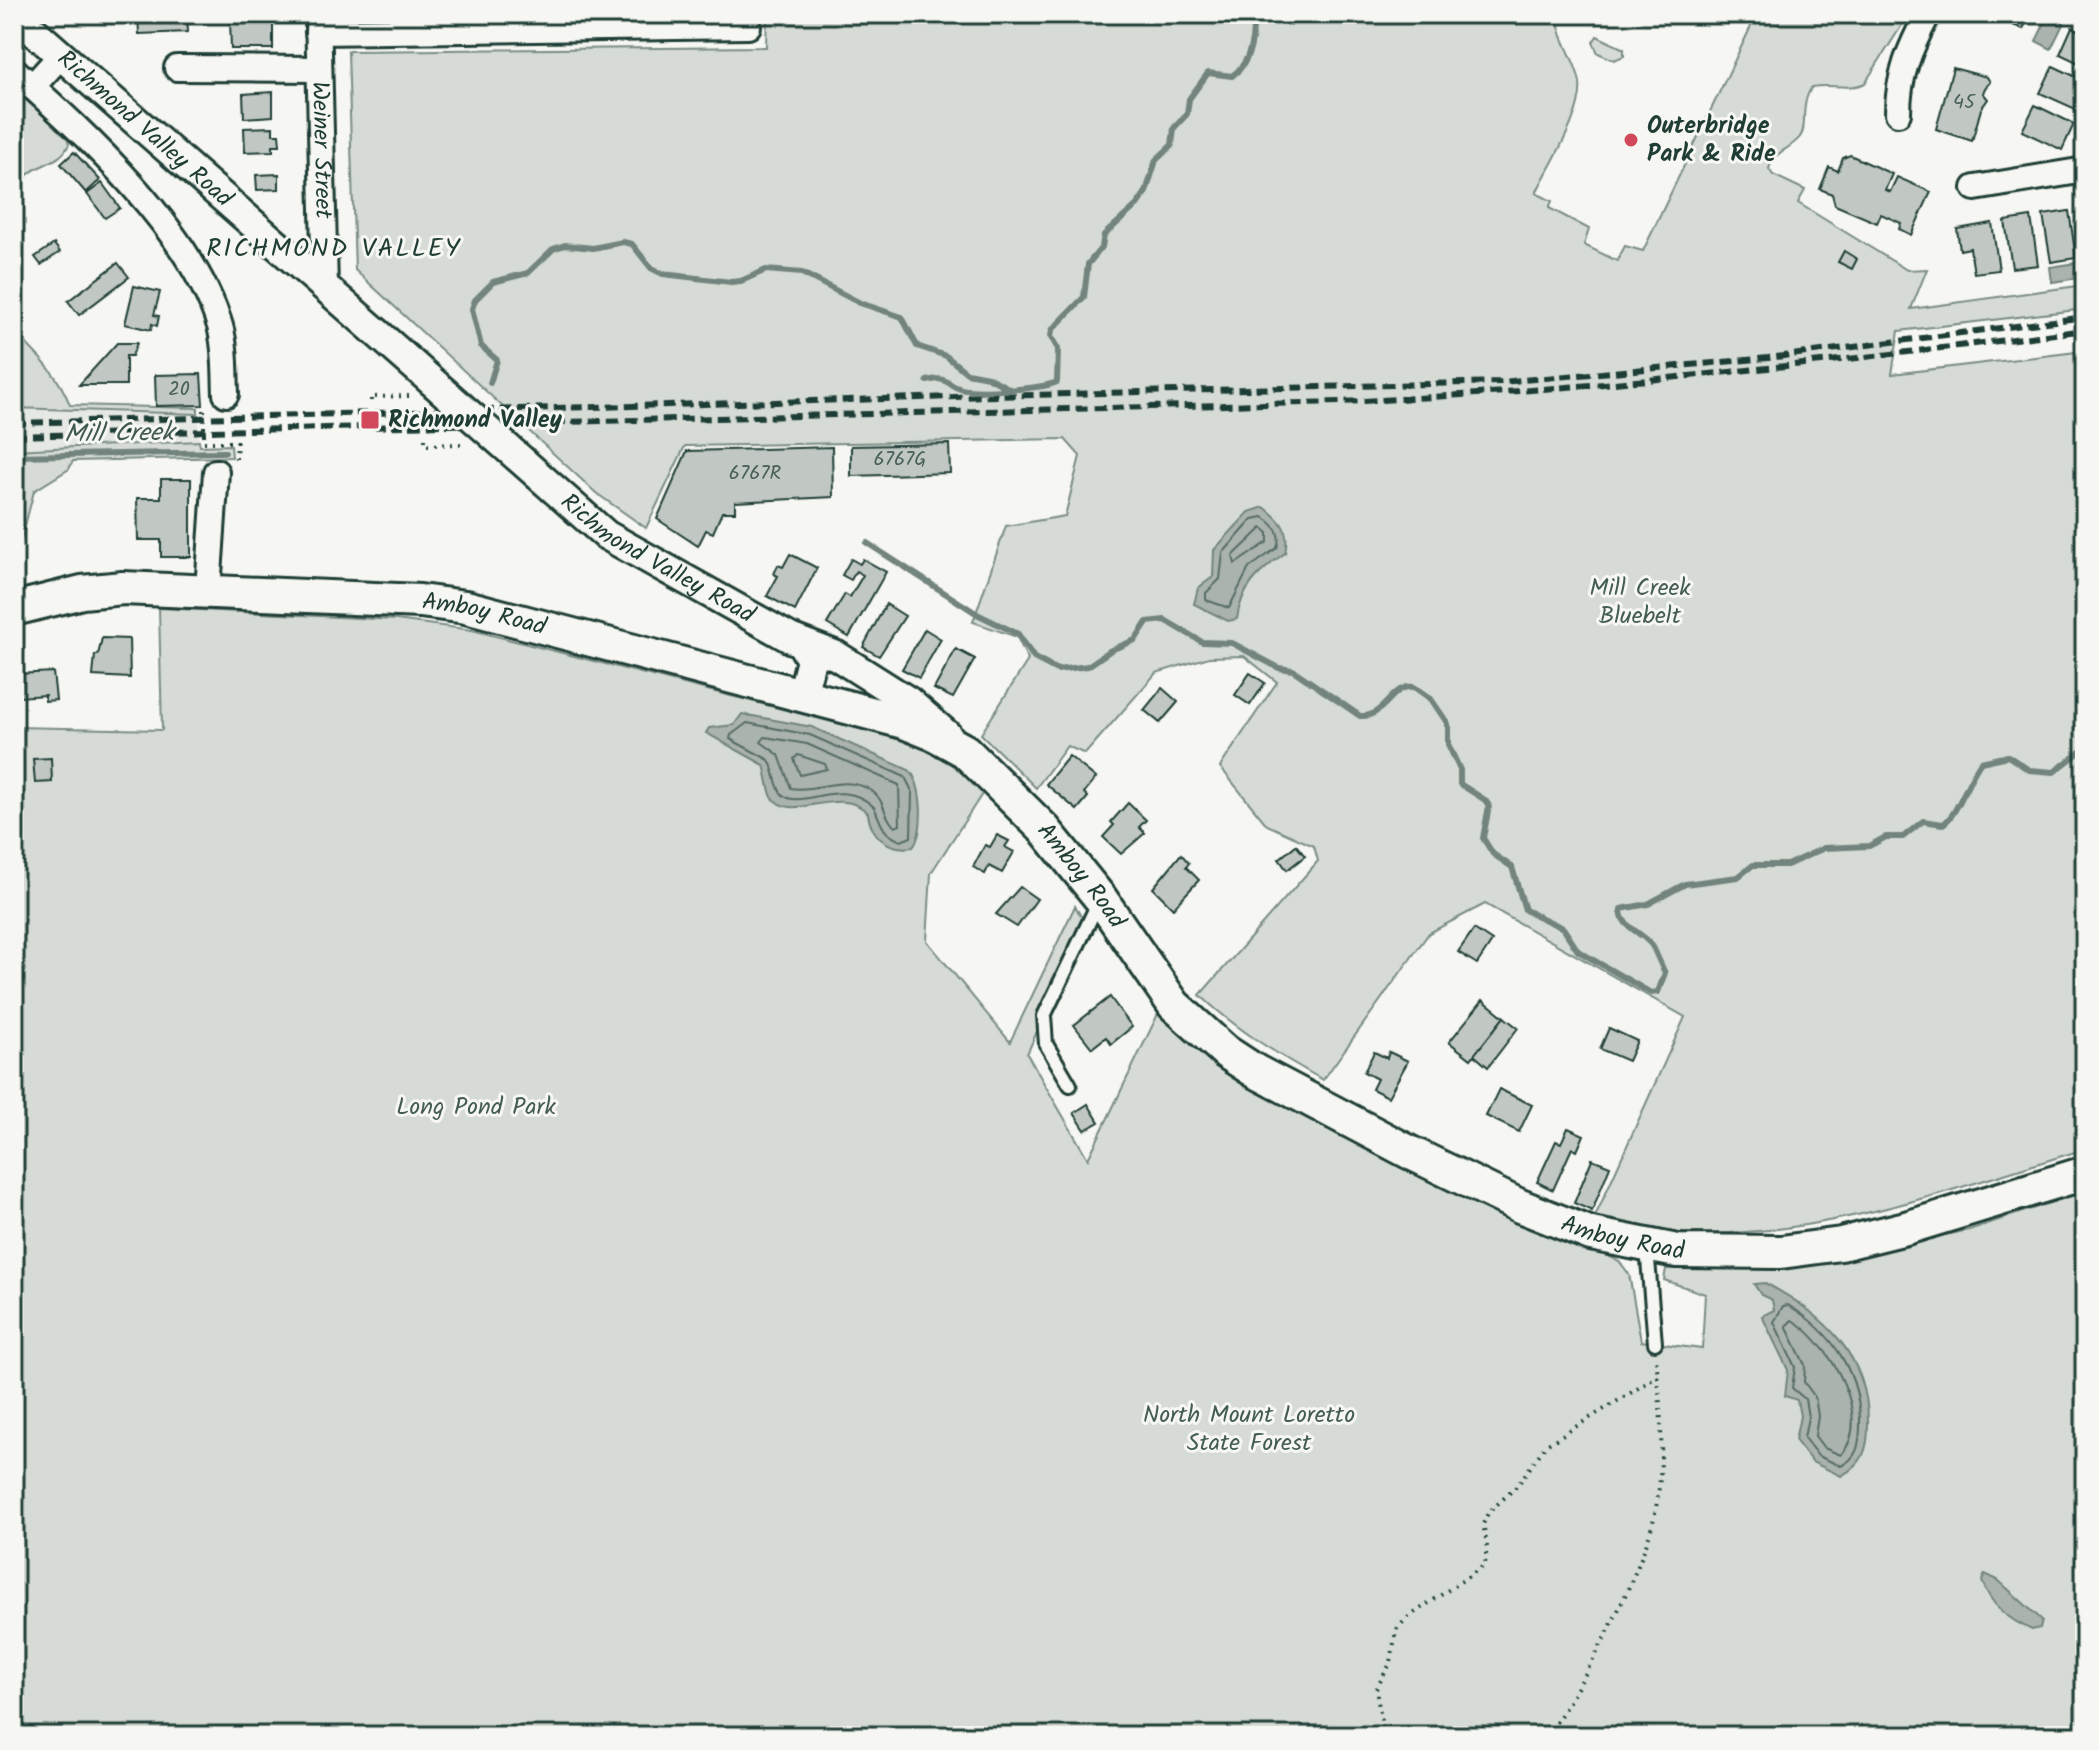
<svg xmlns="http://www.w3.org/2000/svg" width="2099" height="1750" font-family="Kalam,sans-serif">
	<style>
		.built { fill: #e6e8e4 }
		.green { fill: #d6dbd6; stroke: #7a8c85; stroke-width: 2 }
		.water { fill: #aab3ae; stroke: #72847d; stroke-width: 2 }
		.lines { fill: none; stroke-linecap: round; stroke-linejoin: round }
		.shore { stroke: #576c65; stroke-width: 2 }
		.stream { stroke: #72847d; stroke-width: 6 }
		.building { fill: #c1c8c3; stroke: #1f3d34; stroke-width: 2 }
		.service-casing { stroke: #1f3d34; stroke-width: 18 }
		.minor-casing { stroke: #1f3d34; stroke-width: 30 }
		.tertiary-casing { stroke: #1f3d34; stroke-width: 34 }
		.secondary-casing { stroke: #1f3d34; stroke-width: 38 }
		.path { stroke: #1f3d34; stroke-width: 4; stroke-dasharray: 2 6; stroke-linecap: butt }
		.service { stroke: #f6f6f2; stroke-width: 12 }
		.minor { stroke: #f6f6f2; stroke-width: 24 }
		.tertiary { stroke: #f6f6f2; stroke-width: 28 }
		.secondary { stroke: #f6f6f2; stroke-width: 32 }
		.rail { stroke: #1f3d34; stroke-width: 6; stroke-dasharray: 12 6; stroke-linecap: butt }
		.tertiary-bridge-casing { stroke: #1f3d34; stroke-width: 34; stroke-linecap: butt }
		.path-bridge { stroke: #1f3d34; stroke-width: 4; stroke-dasharray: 2 6; stroke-linecap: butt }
		.tertiary-bridge { stroke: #f6f6f2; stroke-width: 28 }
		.poi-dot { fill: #d1495b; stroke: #f6f6f2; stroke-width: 3 }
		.labels { text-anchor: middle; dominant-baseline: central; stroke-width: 6; stroke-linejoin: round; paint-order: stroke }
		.number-label { font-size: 20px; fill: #486058 }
		.poi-label { font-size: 24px; font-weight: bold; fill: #1f3d34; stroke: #f6f6f2; text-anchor: start }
		.street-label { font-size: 24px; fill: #1f3d34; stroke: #f6f6f2 }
		.park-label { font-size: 24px; fill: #445d54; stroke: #f6f6f2 }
		.neighbourhood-label { font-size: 26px; letter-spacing: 2px; fill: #1f3d34; stroke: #f6f6f2 }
		.water-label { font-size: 26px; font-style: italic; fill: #425a52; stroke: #f6f6f2 }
	</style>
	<rect width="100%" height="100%" fill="#f6f6f2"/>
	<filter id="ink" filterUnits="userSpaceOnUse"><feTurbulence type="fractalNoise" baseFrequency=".0125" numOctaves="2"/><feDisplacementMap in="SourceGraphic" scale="16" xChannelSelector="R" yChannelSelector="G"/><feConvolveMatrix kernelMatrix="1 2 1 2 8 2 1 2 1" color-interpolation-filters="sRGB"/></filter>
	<g filter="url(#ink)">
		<polygon class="built" points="14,408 198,414 199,441 14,450"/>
		<g class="green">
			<path d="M767 14H1557C1559 39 1573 55 1579 78 1588 106 1549 166 1536 193L1552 201 1549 208 1589 229 1584 245 1617 261 1625 246 1643 251 1757 14H1909L1865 83C1850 91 1829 83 1812 87 1799 105 1808 128 1800 137 1789 151 1774 150 1769 169L1773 175 1805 190 1798 203 1907 270 1927 269 1911 309 2085 285V309L1899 331 1892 374 2085 351V1149C1948 1190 1800 1247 1654 1231 1634 1229 1614 1223 1594 1219L1685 1017 1485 904 1429 933 1323 1080C1278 1055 1237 1030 1200 995L1318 861 1314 846 1267 825 1220 767 1277 682 1244 656 1209 657 1156 673 1085 754 1067 746 1036 788 981 734 1028 660 1017 637 973 622 1006 526 1065 516 1080 456 1065 439 685 446 646 528 596 493 355 270 348 51 766 47Z"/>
			<polygon points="1597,36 1624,49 1624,56 1614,60 1598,53 1593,42"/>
			<path d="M14 89 67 137 69 144C60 167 30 162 21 185 16 196 16 211 14 223Z"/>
			<path d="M14 331C37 355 58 373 70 405L198 408V414L14 408Z"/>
			<polygon points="199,441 200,446 231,445 232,457 73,461 69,469 34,491 14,568 14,450"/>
			<path d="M159 608 396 620 472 630 884 735C924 746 955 762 984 791L931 873 927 941 1010 1042 1075 906 1085 923 1027 1054 1088 1159 1158 1014 1220 1065 1409 1166 1619 1261 1629 1274 1641 1341 1702 1349 1705 1294 1664 1280 1666 1269 1792 1267 1969 1230 2085 1191V1736H14V727L162 730Z"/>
		</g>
		<g class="water">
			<polygon points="2049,14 2067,16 2051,49 2036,41"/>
			<polygon points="2077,263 2079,278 2052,282 2050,267"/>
			<path d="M1264 507C1282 521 1290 530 1285 553 1260 571 1241 587 1237 619L1228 621 1194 604 1198 588 1213 577 1214 550 1249 512Z"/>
			<path d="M742 714 812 727 909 770C923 782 925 833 913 847 890 851 870 837 868 813 839 783 791 825 772 797 768 789 767 774 764 765L706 733 709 728 734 725Z"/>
			<path d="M1765 1283C1823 1313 1870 1356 1868 1426 1868 1450 1863 1464 1841 1476L1812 1462 1795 1440 1800 1416 1797 1400 1785 1396 1788 1370 1762 1316 1774 1310 1772 1300 1761 1295 1754 1284Z"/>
			<path d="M1985 1574 1998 1580 2042 1620 2040 1628 2032 1630C2008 1619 1991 1606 1982 1581Z"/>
		</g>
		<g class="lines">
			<g class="shore">
				<path d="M1263 517C1275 525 1282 533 1277 548L1249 568 1229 608 1206 600V593L1220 579 1223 553 1253 519Z"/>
				<polygon points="1262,528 1268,533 1268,542 1235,564 1233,556"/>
				<path d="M747 723 810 735 905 777 912 791 911 837 901 841C881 833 882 824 874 807 842 775 802 811 783 795 775 788 775 769 769 760L730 739 731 735Z"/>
				<path d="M765 737 807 744 899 785 900 825 895 827C883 817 886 801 872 791 844 773 818 793 791 788L779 755 761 742Z"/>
				<polygon points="798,755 825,764 827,769 800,775 794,759"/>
				<path d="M1788 1305C1833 1332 1862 1375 1860 1429 1859 1446 1857 1458 1841 1466L1818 1456 1804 1438 1808 1417 1805 1399 1792 1388 1795 1367 1774 1322 1783 1306Z"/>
				<path d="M1792 1320C1828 1341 1875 1417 1841 1455L1824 1448 1815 1436 1818 1416 1815 1397 1804 1382 1805 1365 1786 1326Z"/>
			</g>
			<g class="stream">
				<path d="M927 381C948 375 946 385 961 389 978 393 1042 389 1057 382L1058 349 1051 337 1052 330 1084 297 1088 264 1102 247 1104 235 1137 205 1146 192 1156 160 1172 145 1174 128 1187 114 1189 99 1208 73 1232 76C1251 63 1255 36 1252 14"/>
				<polyline points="490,383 497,360 481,346 472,309 475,300 493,282 528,273 553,249 565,245 593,248 623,242 632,244 651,268 663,274 731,282 741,281 766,270 802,273 860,303 902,317 917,346 946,356 967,373 988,377 1008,388"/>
				<polyline points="14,456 225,452"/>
				<path d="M867 543 979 615 1018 634 1034 658 1057 670 1088 666 1111 650 1135 640 1147 622 1165 620 1202 642 1232 643 1279 668 1293 670 1360 716C1385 718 1392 683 1414 687L1431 699 1448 724V744L1460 770V784L1485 800 1489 806 1483 838 1493 854 1512 867 1525 910 1563 928 1578 951 1651 993 1658 992 1665 973C1661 965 1658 958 1654 949 1647 933 1620 929 1621 909L1648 904 1685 884 1738 877 1753 865H1787L1824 848 1869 846 1886 837H1903L1923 821 1943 824C1957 816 1968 779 1981 762L2008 756 2029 770 2054 772 2085 748"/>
				<polyline points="2085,699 2081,707 2085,715"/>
			</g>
		</g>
		<g class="building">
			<polygon points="138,14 187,14 188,32 139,34"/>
			<polygon points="1985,14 2030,14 2023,29"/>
			<polygon points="273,17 273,49 231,49 230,18"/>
			<polygon points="2072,27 2085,34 2085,66 2060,54"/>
			<polygon points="2053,66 2085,81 2085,101 2080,111 2040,93"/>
			<polygon points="1953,68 1987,77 1990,82 1985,88 1983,93 1988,99 1981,109 1972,141 1936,129"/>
			<polygon points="273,92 273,116 244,118 243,94"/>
			<polygon points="2035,105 2074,124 2062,150 2022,131"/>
			<polygon points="273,127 273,134 279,134 280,145 273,145 273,151 245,152 244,128"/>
			<polygon points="74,152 100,180 86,193 61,164"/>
			<polygon points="1850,155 1892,174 1885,190 1890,192 1897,177 1931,192 1911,235 1899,229 1901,223 1881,214 1877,223 1835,205 1832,194 1820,189 1829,167 1838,171 1843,158"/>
			<polygon points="279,174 279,189 257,190 256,175"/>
			<polygon points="102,183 120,208 105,218 87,194"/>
			<polygon points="2069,211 2076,258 2051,262 2043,215"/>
			<polygon points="2031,217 2038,265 2012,268 2005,221"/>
			<polygon points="1992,223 1999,270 1974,273 1970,248 1960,250 1957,229"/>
			<polygon points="54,244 60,252 41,265 35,257"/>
			<polygon points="1844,251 1857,259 1852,269 1838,262"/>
			<polygon points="118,263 129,277 79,315 68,301"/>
			<polygon points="134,286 160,292 154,315 159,316 157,326 152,324 151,330 125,324"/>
			<polygon points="117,343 137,343 132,356 126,356 126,385 79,385"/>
			<polygon points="201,374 203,405 156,406 155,375"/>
			<polygon points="949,444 950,473 851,476 851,446"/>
			<polygon points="832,447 833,497 735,502 735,512 722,512 713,533 706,530 698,546 657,519 687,451"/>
			<polygon points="161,479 191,479 191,557 161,557 161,540 138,540 137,498 161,498"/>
			<polygon points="790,554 817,568 795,611 767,596 778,576 774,574 778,565 783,567"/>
			<polygon points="851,559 860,564 863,559 886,572 849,637 827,624 845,594 850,597 863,575 856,571 851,580 842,575"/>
			<polygon points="886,604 905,616 879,656 863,647"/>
			<polygon points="925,629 941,639 919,678 902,669"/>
			<polygon points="102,638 129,639 130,678 93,676 95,655 98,655"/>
			<polygon points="956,649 975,659 953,698 934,689"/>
			<polygon points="53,672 56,700 45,701 45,695 19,697 17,674"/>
			<polygon points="1250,673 1265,683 1250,705 1235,695"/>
			<polygon points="1162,688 1178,702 1160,723 1144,710"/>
			<polygon points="1069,756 1096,778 1084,793 1088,797 1077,810 1046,784"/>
			<polygon points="51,758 52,782 35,783 33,759"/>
			<polygon points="1128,803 1146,820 1139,827 1145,833 1121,854 1103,837 1114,825 1111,822"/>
			<polygon points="997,835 1009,841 1005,847 1014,852 1002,873 989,866 985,874 973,867 985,845 990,847"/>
			<polygon points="1296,845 1305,856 1287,870 1279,859"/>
			<polygon points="1181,854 1189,863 1186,867 1199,880 1173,908 1153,888"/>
			<polygon points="1020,887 1037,899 1017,927 996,914"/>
			<polygon points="1474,929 1492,941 1477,964 1458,952"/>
			<polygon points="1110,997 1132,1027 1111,1044 1106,1037 1092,1048 1074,1025"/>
			<polygon points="1483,1000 1504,1017 1471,1059 1449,1042"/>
			<polygon points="1504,1017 1518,1028 1488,1067 1474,1055"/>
			<polygon points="1609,1028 1637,1041 1628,1061 1600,1049"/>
			<polygon points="1374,1052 1387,1058 1389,1052 1408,1061 1388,1097 1372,1089 1377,1079 1364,1072"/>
			<polygon points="1499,1089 1532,1105 1519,1132 1486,1116"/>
			<polygon points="1088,1104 1099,1122 1085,1130 1074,1113"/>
			<polygon points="1568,1128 1584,1135 1577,1151 1572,1148 1553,1190 1537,1182 1556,1141 1561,1143"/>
			<polygon points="1592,1159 1610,1166 1592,1211 1574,1203"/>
		</g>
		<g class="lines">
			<g class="service-casing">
				<g id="service">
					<polyline points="1070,1085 1046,1044 1044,1016 1099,901"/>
					<polyline points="1647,1248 1655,1343"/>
				</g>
			</g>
			<g class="minor-casing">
				<g id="minor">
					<path id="s1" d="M318 14 325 288"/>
					<polyline points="318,32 748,26"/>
					<polyline points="177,68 319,69"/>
					<path d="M14 70C87 136 191 230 220 326 226 348 225 371 226 394"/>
					<polyline points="32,87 61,55"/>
					<path d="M1898 113C1898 75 1910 48 1928 14"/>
					<polyline points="1975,188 2085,170"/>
					<polyline points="208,590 216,472"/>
				</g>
			</g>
			<g class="tertiary-casing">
				<g id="tertiary">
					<path id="s2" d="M14 14 375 331"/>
					<path id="s3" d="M555 490 606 535 790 638 837 656 908 701 947 735"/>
					<polyline points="802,695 811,660 802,644"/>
				</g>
			</g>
			<g class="secondary-casing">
				<g id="secondary">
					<path id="s4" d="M14 609 82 592 123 588 420 601 466 607 904 722 936 735 965 751 1045 830 1101 899 1174 1005 1226 1052 1255 1071 1409 1152 1520 1206 1591 1234 1677 1251 1781 1252 1841 1244 1906 1228 2085 1173"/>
				</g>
			</g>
			<g class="path">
				<polyline points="371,401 371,397 410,396"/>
				<polyline points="425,439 425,445 465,444"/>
				<polyline points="204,442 237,442"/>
				<polyline points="236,459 237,442 241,442"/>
				<polyline points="1379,1736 1382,1726 1376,1689 1391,1662 1396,1630 1407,1618 1485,1565 1487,1544 1483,1524 1488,1513 1517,1486 1546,1445 1658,1376"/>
				<path d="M1547 1736C1582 1686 1638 1580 1653 1522 1666 1468 1661 1410 1656 1356"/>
			</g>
			<use href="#service" class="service"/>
			<use href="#minor" class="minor"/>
			<use href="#tertiary" class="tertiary"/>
			<use href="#secondary" class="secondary"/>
			<g class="rail">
				<polyline points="14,423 1501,382 1768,358 2085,317"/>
				<path d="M14 436 1342 402C1591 390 1837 362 2085 330"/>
			</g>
			<g class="tertiary-bridge-casing">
				<polyline id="tertiary-bridge" points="375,331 555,490"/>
			</g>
			<polyline class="path-bridge" points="204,410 204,442"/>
			<use href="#tertiary-bridge" class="tertiary-bridge"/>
		</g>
	</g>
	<g class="poi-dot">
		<circle cx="1631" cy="140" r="8"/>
		<rect x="360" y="410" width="20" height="20" rx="4"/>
	</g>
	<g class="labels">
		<g class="number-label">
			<text x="1964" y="103">45</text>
			<text x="179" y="390">20</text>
			<text x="900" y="460">6767G</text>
			<text x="755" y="474">6767R</text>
		</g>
		<g class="poi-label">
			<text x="1647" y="126">Outerbridge<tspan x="1647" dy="28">Park &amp; Ride</tspan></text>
			<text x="388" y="420">Richmond Valley</text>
		</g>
		<g class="street-label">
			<text stroke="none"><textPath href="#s2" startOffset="174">Richmond Valley Road</textPath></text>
			<text stroke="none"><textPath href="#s1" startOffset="136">Weiner Street</textPath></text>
			<text stroke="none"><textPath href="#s3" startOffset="124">Richmond Valley Road</textPath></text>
			<text stroke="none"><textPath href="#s4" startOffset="474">Amboy Road</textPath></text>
			<text stroke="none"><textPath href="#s4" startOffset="1146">Amboy Road</textPath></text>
			<text stroke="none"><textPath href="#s4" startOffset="1816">Amboy Road</textPath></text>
		</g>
		<g class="park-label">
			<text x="1640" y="588">Mill Creek<tspan x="1640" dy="28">Bluebelt</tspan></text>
			<text x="476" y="1107">Long Pond Park</text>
			<text x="1249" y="1415">North Mount Loretto<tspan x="1249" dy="28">State Forest</tspan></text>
		</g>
		<g class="neighbourhood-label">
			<text x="334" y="249">RICHMOND VALLEY</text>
		</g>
		<g class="water-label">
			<text transform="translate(119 434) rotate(-1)">Mill Creek</text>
		</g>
	</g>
	<rect width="2099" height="1750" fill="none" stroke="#f6f6f2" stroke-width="48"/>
	<rect x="24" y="24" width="2051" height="1702" fill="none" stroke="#1f3d34" stroke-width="3" filter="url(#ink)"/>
</svg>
